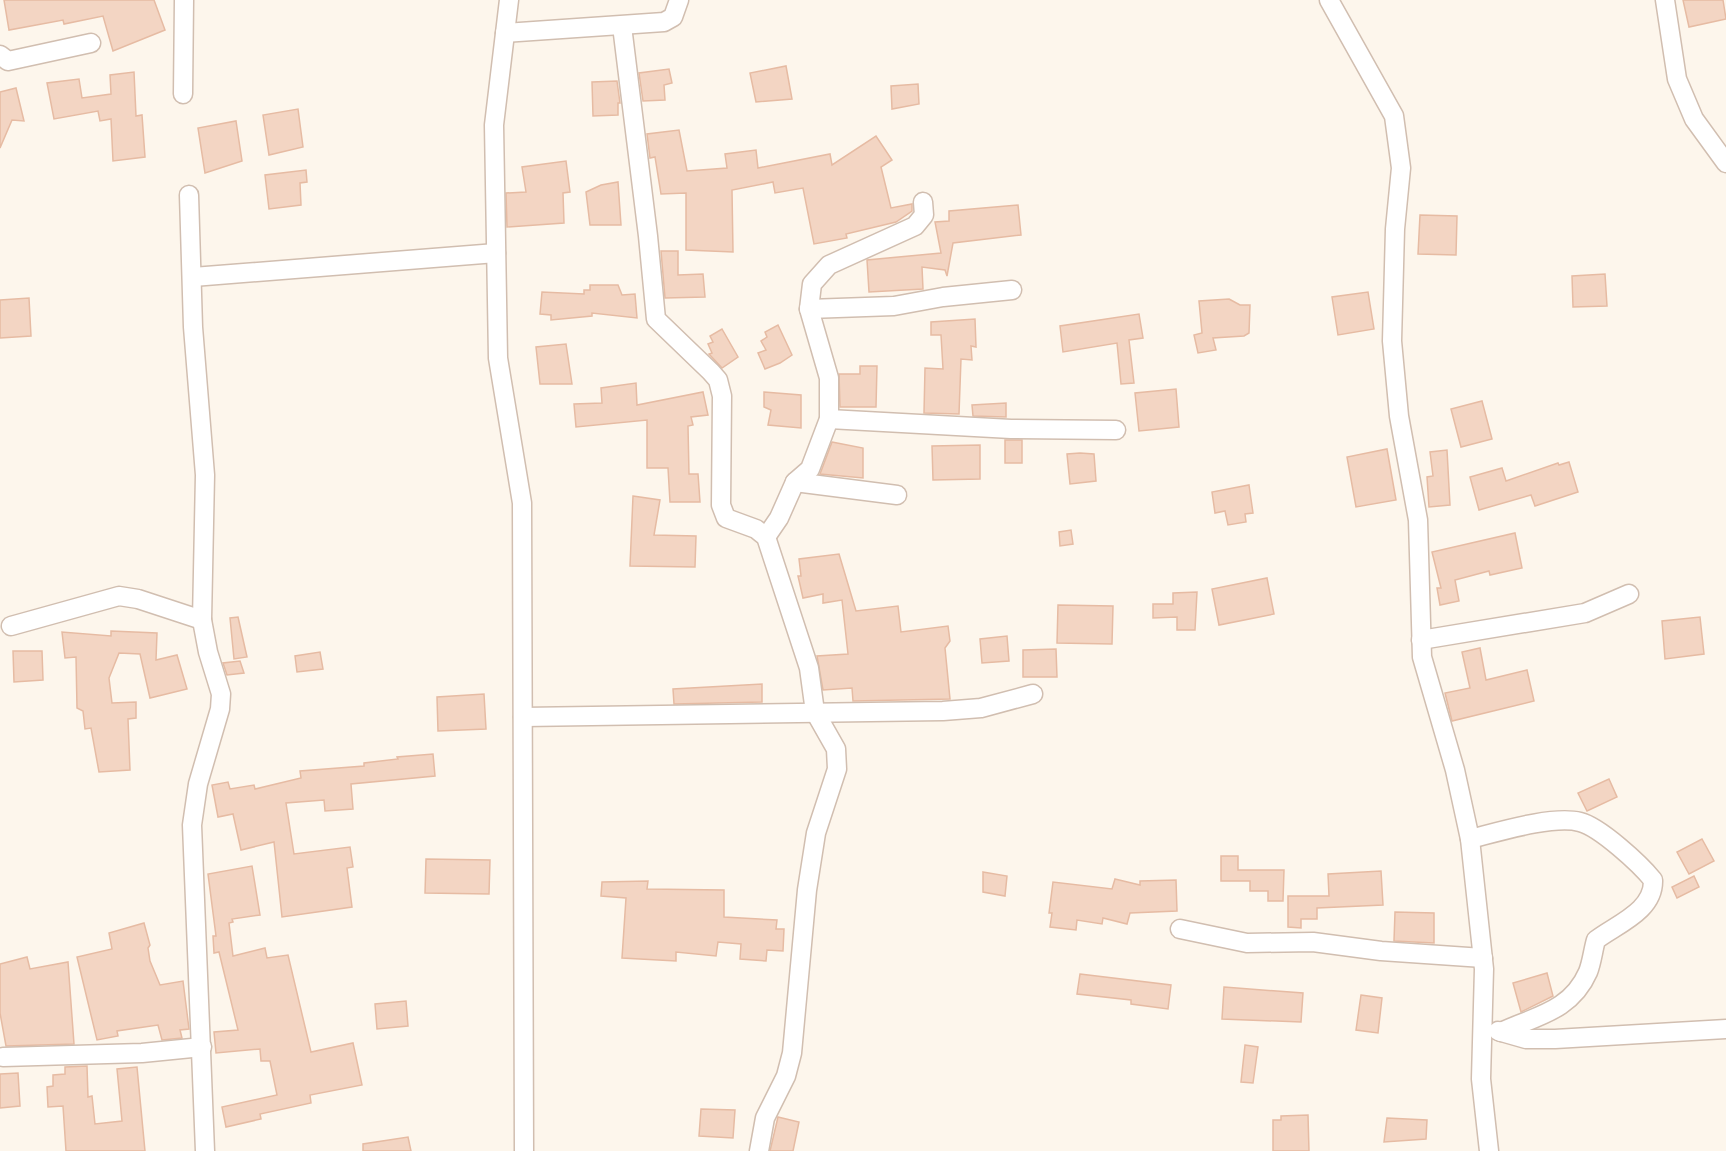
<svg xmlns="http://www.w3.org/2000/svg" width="1726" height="1151" font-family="Barlow,sans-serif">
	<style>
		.building { fill: #f3d5c3; stroke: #e6bba3; stroke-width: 1.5 }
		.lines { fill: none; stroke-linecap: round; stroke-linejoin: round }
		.minor-casing { stroke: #d1beb0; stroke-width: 21 }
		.minor { stroke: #fff; stroke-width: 18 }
	</style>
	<rect width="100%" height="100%" fill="#fdf6ec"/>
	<g class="building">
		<polygon points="4,0 154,0 165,30 113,51 103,16 64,24 63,20 9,30"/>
		<polygon points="1683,0 1723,0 1726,19 1689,27"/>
		<polygon points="786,66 792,99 756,102 750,73"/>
		<polygon points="669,69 672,83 664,85 665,100 643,101 639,73"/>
		<polygon points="134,72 136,116 142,115 145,157 113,161 111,119 100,121 98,111 54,119 47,83 79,79 82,98 111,94 110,75"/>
		<polygon points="617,81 620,103 618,103 618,115 593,116 592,82"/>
		<polygon points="918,84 919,104 892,109 891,86"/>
		<polygon points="16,88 24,121 12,120 0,148 0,92"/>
		<polygon points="298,109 303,147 269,155 263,115"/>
		<polygon points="236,121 242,161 205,173 198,128"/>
		<polygon points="679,130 687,171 727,168 725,154 756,150 758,168 830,154 832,165 876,136 892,160 881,167 891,208 912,204 912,211 896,222 846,234 847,238 814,244 803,188 775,193 773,182 732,190 733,252 686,250 686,193 661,194 655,157 650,158 647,134"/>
		<polygon points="566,161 570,192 563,193 564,223 507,227 506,193 526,192 522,167"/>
		<polygon points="306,170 307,182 300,183 301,205 269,209 265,175"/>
		<polygon points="618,182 621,225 590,225 586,192 601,185"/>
		<polygon points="1018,205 1021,235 953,243 947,276 945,270 922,267 923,289 869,292 867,260 941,253 935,222 949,221 949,211"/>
		<polygon points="1420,215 1457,216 1456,255 1418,254"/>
		<polygon points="661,251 678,251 678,275 703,274 705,297 665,298"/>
		<polygon points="1605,274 1607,306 1573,307 1572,276"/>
		<polygon points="590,285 618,285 622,295 635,294 637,318 592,313 592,316 551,320 551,315 540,314 542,292 584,294 584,290 590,290"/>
		<polygon points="1368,292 1374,329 1338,335 1332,297"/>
		<polygon points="29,298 31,336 0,338 0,300"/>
		<polygon points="1229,299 1240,305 1250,305 1249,333 1244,336 1213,338 1216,350 1198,353 1194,335 1202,333 1199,301"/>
		<polygon points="1139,314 1143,338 1129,340 1134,383 1121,384 1117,343 1063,352 1060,326"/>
		<polygon points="975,319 976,347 971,346 972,360 961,359 959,414 924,413 925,368 943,369 941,335 931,335 931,322"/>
		<polygon points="778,325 792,355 780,363 765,369 758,353 766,350 761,341 767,337 765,332"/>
		<polygon points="722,329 738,357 722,368 709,354 712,353 708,344 713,342 710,336"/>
		<polygon points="566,344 572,384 540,384 536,347"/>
		<polygon points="860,366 877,366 876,407 840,407 839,374 860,374"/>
		<polygon points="636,383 637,405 703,392 708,415 691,417 693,425 688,426 689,474 698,474 700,502 670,502 668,468 647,468 647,420 576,427 574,404 602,403 601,388"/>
		<polygon points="1176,389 1179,427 1139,431 1135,393"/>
		<polygon points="764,392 801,395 801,428 768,425 771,410 764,407"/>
		<polygon points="1482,401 1492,439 1461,447 1451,409"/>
		<polygon points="1006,403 1006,417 973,416 972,405"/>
		<rect x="1005" y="440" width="17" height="23"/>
		<polygon points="832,442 863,448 863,478 820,474"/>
		<polygon points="980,445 980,479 933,480 932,446"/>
		<polygon points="1387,449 1396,500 1356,507 1347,457"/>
		<polygon points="1447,450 1450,505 1429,507 1427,477 1433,476 1430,452"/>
		<polygon points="1080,453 1094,454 1096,481 1070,484 1067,454"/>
		<polygon points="1569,462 1578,492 1535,506 1531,495 1479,510 1470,477 1502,468 1506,481 1558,463 1559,465"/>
		<polygon points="1249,485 1253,513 1245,514 1246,522 1228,525 1225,511 1215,513 1212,492"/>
		<polygon points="633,496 660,500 654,535 696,536 695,567 630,566"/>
		<polygon points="1071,530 1073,544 1060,546 1059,532"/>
		<polygon points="1515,533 1522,568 1490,575 1489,571 1455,580 1459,601 1440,605 1437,588 1441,588 1432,552"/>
		<polygon points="839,554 856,611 898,606 901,632 948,626 950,641 945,648 950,699 853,701 852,688 823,690 817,656 848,654 842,600 823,603 823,594 803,598 798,576 801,576 799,559"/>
		<polygon points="1267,578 1274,614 1219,625 1212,589"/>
		<polygon points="1197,592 1195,630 1177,630 1177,617 1153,618 1153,604 1173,604 1173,593"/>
		<polygon points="1058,605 1113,606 1112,644 1057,643"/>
		<polygon points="238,617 247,657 234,659 230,618"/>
		<polygon points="1700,617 1704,654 1665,659 1662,621"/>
		<polygon points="111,631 157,633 156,660 177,655 187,689 150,698 140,654 119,653 109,678 112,703 136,702 136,718 128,719 130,770 99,772 91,728 85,729 83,711 77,708 76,657 65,658 62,632 111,636"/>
		<polygon points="1007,636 1009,661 982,663 980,639"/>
		<polygon points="1480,648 1486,680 1527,670 1534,701 1452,721 1445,693 1470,688 1462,652"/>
		<polygon points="1056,649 1057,677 1023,677 1023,650"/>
		<polygon points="13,651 42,651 43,680 14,682"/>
		<polygon points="320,652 323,669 297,672 295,656"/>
		<polygon points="240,661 244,673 227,675 223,663"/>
		<polygon points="762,684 762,702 674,704 673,689"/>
		<polygon points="484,694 486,729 438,731 437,697"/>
		<polygon points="433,754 435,776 351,784 353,809 325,811 324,800 286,803 294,854 350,847 353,867 347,868 352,907 282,917 274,842 241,850 233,814 218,817 212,785 228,782 230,789 254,785 255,789 301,778 300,771 364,766 364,763 398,759 397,757"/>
		<polygon points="1609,779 1617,797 1587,811 1578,793"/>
		<polygon points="1702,839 1714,861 1689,874 1677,852"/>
		<polygon points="1221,856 1238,856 1238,870 1284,870 1283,901 1268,901 1268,891 1250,891 1250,881 1221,881"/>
		<polygon points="426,859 490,860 489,894 425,893"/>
		<polygon points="252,866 260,915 232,919 233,922 229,923 233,956 265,948 267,958 288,955 311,1052 353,1043 362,1085 310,1095 311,1103 260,1114 261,1119 226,1127 222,1107 277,1095 270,1061 261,1061 260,1049 216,1053 214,1032 238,1030 219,952 214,953 213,936 216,936 208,874"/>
		<polygon points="1381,871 1383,905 1317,908 1317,919 1301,919 1301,928 1288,927 1288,896 1329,896 1328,874"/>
		<polygon points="983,872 1007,876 1005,896 983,892"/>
		<polygon points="1694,876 1699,887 1677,898 1672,887"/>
		<polygon points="1115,879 1140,885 1140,881 1176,880 1177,911 1130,913 1127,924 1103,918 1102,924 1077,920 1076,930 1050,927 1052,913 1049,913 1053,882 1112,889"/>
		<polygon points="648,881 647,889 724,890 724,917 777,920 776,929 784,929 783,951 767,950 766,961 740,959 741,944 718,942 716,956 676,952 676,961 622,958 626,898 601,896 602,882"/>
		<polygon points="1395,912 1434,913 1434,943 1394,941"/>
		<polygon points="144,923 150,945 148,948 150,961 160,985 183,981 189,1029 180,1030 182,1038 162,1040 158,1025 117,1031 118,1036 97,1040 77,957 112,949 109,933"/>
		<polygon points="27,957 30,969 68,962 74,1044 6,1046 0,1013 0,964"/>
		<polygon points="1547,973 1553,996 1521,1012 1513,983"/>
		<polygon points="1080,974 1171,985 1168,1009 1131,1004 1131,1000 1077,994"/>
		<polygon points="1224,987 1303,993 1301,1022 1222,1019"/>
		<polygon points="1361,995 1382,998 1378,1033 1356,1030"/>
		<polygon points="406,1001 408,1026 377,1029 375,1004"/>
		<polygon points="1245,1045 1258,1047 1253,1083 1241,1082"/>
		<polygon points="87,1066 88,1097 92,1096 95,1124 122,1121 117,1069 137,1067 145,1151 66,1151 63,1106 48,1107 47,1087 53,1086 53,1075 65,1074 65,1067"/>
		<polygon points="18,1073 20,1106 0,1108 0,1074"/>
		<polygon points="701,1109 735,1110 733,1138 699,1136"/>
		<polygon points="1308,1115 1309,1151 1273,1151 1273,1120 1281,1120 1281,1116"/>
		<polygon points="778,1117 799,1122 793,1151 770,1151"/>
		<polygon points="1387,1118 1427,1120 1426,1139 1384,1142"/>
		<polygon points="408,1137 411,1151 363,1151 363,1144"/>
	</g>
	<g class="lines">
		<g class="minor-casing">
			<g id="minor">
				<polyline points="509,0 494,125 498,358 522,503 524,1151"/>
				<polyline points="1329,0 1394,116 1401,168 1395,229 1392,341 1399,416 1418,520 1422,657 1455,770 1470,839 1484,969 1481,1079 1489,1151"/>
				<polyline points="1665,0 1677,79 1694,119 1726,163"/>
				<polyline points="622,26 648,236 656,319 711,372 718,380 722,396 721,505 726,518 756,529 766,537 809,668 815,712 836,749 837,769 816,833 807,890 792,1053 786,1076 765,1118 759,1151"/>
				<polyline points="505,33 664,22 673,17 679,0"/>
				<polyline points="0,55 8,61 91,43"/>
				<polyline points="183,94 184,0"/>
				<polyline points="189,195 193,327 205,475 202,620 208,652 221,694 220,709 198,784 192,825 205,1151"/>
				<polyline points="193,277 496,253"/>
				<polyline points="809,309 894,306 943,297 1012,290"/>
				<polyline points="829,419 1011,429 1116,430"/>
				<polyline points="795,482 897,495"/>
				<polyline points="766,537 779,518 795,482 810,469 829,419 829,378 809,309 812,284 829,265 915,226 924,215 923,202"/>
				<polyline points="11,626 119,596 138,599 202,620"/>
				<polyline points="1421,640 1585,613 1629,594"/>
				<polyline points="523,717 943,711 981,708 1033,694"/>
				<path d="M1470 839C1498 832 1553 815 1580 822 1600 827 1640 864 1653 880 1654 911 1617 924 1596 940 1593 950 1592 962 1588 972 1571 1011 1536 1016 1501 1032"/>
				<polyline points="1180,929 1247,943 1313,942 1381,951 1483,958"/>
				<polyline points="1498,1031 1526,1039 1555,1039 1726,1029"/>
				<polyline points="3,1057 142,1053 202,1047"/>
			</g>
		</g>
		<use href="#minor" class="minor"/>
	</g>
</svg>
